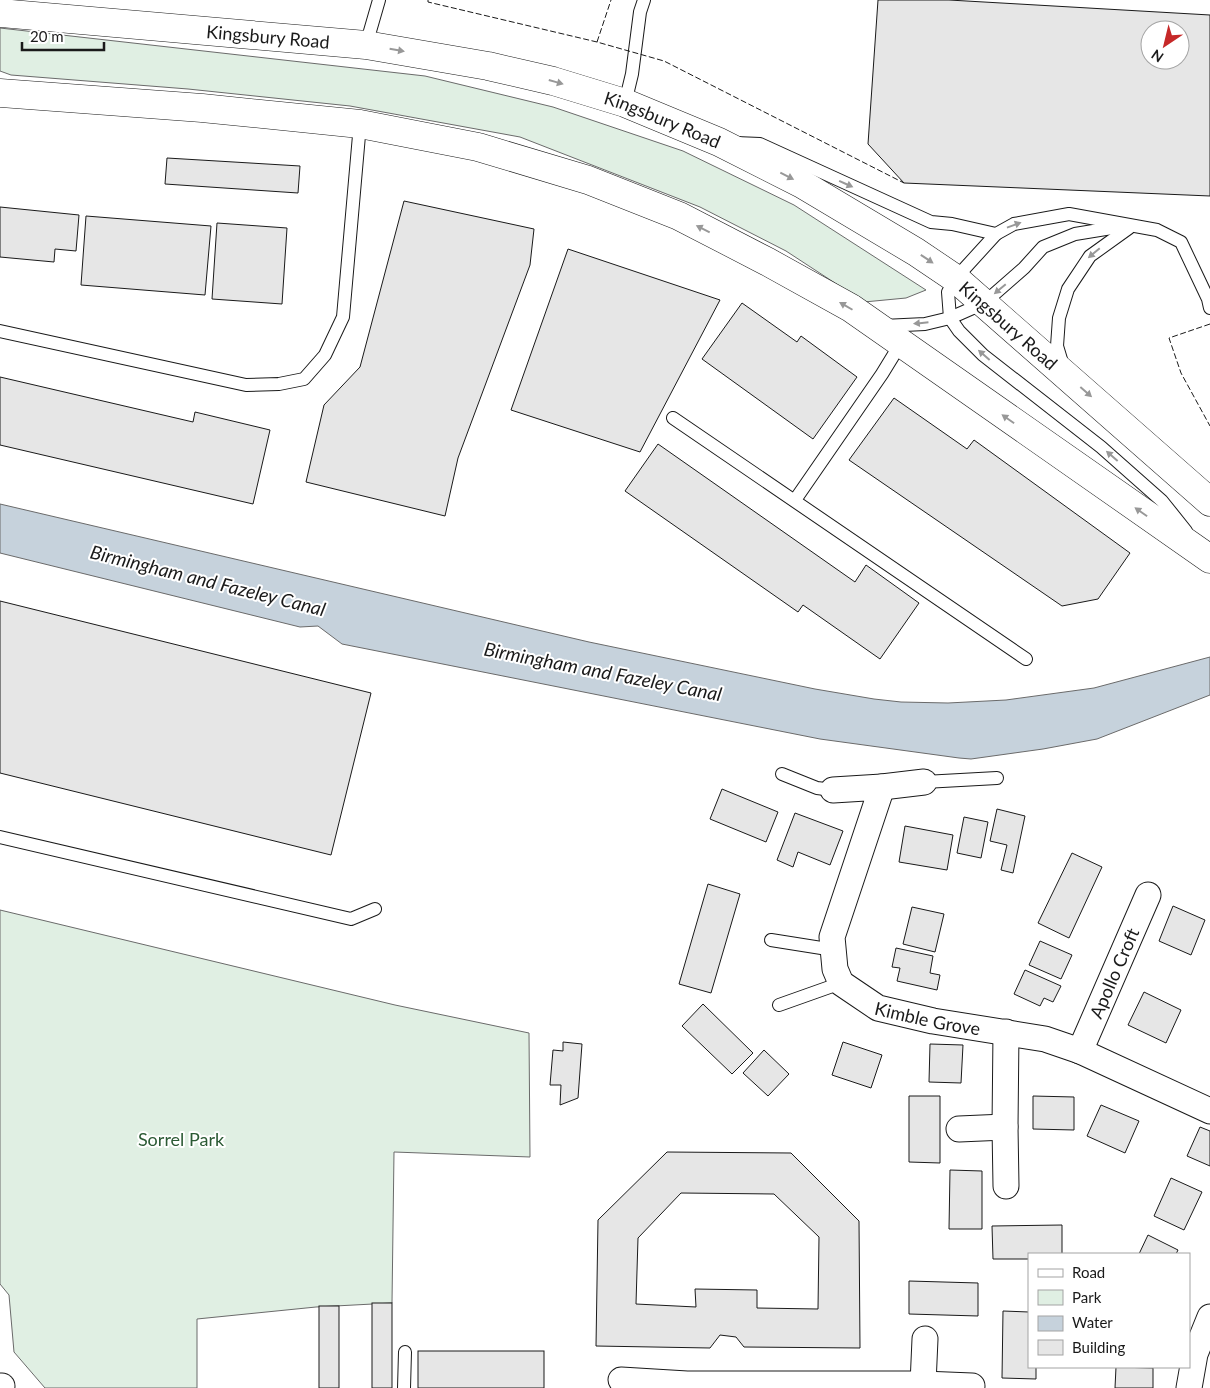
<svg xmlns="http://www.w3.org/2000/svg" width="1210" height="1388" font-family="Lato,sans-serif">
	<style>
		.green { fill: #e0efe3; stroke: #6a6a6a }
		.water { fill: #c6d2dc; stroke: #6a6a6a }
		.building { fill: #e6e6e6; stroke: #1a1a1a; fill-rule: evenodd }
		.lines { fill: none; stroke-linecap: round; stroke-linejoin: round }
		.service-casing { stroke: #1a1a1a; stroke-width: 14 }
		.minor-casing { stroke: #1a1a1a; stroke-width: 27 }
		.trunk-casing { stroke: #1a1a1a; stroke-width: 29 }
		.service { stroke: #fff; stroke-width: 12 }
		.minor { stroke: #fff; stroke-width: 25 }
		.trunk { stroke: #fff; stroke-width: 28 }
		.fence { stroke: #1a1a1a; stroke-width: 1; stroke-dasharray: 6 2.5; stroke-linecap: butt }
		.oneway { fill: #989898 }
		.labels { text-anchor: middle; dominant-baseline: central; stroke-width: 4; stroke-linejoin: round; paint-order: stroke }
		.street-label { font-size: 18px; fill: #1a1a1a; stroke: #fff }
		.park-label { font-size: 18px; fill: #2b5a34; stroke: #fff }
		.water-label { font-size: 19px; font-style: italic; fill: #1a1a1a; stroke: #fff }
	</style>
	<rect width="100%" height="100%" fill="#fff"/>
	<g class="green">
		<polygon points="0,28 425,76 553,107 683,151 794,205 926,290 906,298 864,302 786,251 700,207 520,137 350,106 188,89 11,75 0,71"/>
		<polygon points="0,910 395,1005 529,1033 530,1157 394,1152 392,1303 316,1307 197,1319 197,1388 45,1388 14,1352 9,1295 0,1284"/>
	</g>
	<polygon class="water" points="0,504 589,642 815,689 874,699 901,702 948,703 1006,700 1094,688 1210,657 1210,695 1097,739 1043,749 971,759 959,758 820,739 342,644 318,626 300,627 0,553"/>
	<g class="building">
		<path d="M878 0H949L1210 15V196L904 183 868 144ZM1150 30H1180V60H1150Z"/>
		<polygon points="167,158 300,166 298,193 165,184"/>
		<polygon points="404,201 534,229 530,265 458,458 445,516 306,482 324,405 360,367"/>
		<polygon points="0,207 79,215 76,251 55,249 54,262 0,257"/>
		<polygon points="86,216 211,226 205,295 81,285"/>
		<polygon points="217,223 287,228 282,304 212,299"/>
		<polygon points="568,249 720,300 640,452 511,410"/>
		<polygon points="742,303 797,342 801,336 857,377 813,439 702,359"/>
		<polygon points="0,377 193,422 195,412 270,430 253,504 0,445"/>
		<polygon points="894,398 967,449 974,440 1130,553 1098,599 1062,606 849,460"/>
		<polygon points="658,444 855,582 866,565 919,603 880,659 803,605 798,612 625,491"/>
		<polygon points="0,601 371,693 331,855 0,773"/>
		<polygon points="722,789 778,812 766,842 710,819"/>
		<polygon points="997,809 1025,816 1013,873 1001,870 1007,845 990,841"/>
		<polygon points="795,813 843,831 830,865 798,852 793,867 777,860"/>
		<polygon points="964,817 988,822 981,858 957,853"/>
		<polygon points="905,826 953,835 947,870 899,862"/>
		<polygon points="1072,853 1102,867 1069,938 1038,923"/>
		<polygon points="708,884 740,894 711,993 679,984"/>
		<polygon points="1173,906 1205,920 1191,955 1159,941"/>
		<polygon points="912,907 944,914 935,952 903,944"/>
		<polygon points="1040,941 1072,955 1061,979 1029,965"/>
		<polygon points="896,948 933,956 930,973 940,975 937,990 897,981 900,968 892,967"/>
		<polygon points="1025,970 1061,986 1053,1002 1044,998 1040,1006 1014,994"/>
		<polygon points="1144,992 1181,1010 1166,1043 1128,1025"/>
		<polygon points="703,1004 753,1053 732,1074 682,1026"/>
		<polygon points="563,1042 582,1044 578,1098 560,1105 561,1085 550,1085 553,1050 563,1051"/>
		<polygon points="843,1042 882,1055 871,1088 832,1075"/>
		<polygon points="930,1044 963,1045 961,1083 929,1082"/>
		<polygon points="764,1050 789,1074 768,1096 743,1073"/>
		<polygon points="909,1096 940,1096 940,1163 909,1162"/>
		<polygon points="1033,1096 1074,1097 1074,1130 1033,1129"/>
		<polygon points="1101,1105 1139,1121 1125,1153 1087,1136"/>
		<polygon points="1200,1127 1210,1131 1210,1166 1187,1156"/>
		<path d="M667 1152 791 1153 859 1221 860 1348 744 1347 736 1337 720 1335 710 1348 596 1346 598 1220ZM681 1193 774 1194 819 1237 818 1309 757 1308V1290L695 1289 696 1307 636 1304 638 1238Z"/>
		<polygon points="950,1170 982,1171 982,1229 949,1229"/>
		<polygon points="1171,1178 1202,1192 1184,1230 1154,1216"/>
		<polygon points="1062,1225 1062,1254 1029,1254 1029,1259 993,1259 992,1226"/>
		<polygon points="1148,1235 1178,1250 1176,1254 1139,1254"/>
		<polygon points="909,1281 978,1283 978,1316 909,1314"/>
		<rect x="372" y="1303" width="20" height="85"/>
		<rect x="319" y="1306" width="20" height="82"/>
		<polygon points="1003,1311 1029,1312 1029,1367 1036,1367 1036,1379 1002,1378"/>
		<rect x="418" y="1351" width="126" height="37"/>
		<polygon points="1116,1367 1153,1368 1153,1388 1115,1388"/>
	</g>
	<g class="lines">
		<g class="service-casing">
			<g id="service">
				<polyline points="366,45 379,0"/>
				<polyline points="625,103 632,74 640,12 644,0"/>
				<polyline points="736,143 760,144 931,222 952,224 996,234 1014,224 1069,214 1157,230 1181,242 1208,299 1210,308"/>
				<polyline points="996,234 965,268 948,292 950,318 959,331 983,355 1101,447 1162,501 1186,531"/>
				<polyline points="883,326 925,324 950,318 984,303 1024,268 1043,247 1075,234 1124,226"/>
				<polyline points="0,331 246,385 279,384 304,379 325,355 343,317 360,124"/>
				<polyline points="1063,366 1057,346 1059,318 1068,289 1090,256 1129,228"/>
				<polyline points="673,418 1026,659"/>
				<polyline points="795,500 882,374 901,343"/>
				<polyline points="782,774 817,788 833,790"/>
				<polyline points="924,782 997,778"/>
				<polyline points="0,837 351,919 375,909"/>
				<polyline points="771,940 834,950"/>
				<polyline points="779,1005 841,983"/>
				<polyline points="404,1388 405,1352"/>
			</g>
		</g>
		<g class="minor-casing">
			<g id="minor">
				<polyline points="882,787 924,782"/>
				<path id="s1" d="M833 790 882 787 832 937 835 969 841 983 878 1008 933 1021 1045 1039 1080 1051 1210 1111"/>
				<polyline points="1006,1032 1005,1127 1006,1186"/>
				<path id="s2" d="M1080 1051 1148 895"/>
				<polyline points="959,1129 1005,1127"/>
				<polyline points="621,1380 687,1384 923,1384 972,1386"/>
				<polyline points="923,1384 925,1339"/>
				<polyline points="0,1386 2,1386"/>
				<polyline points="1189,1388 1195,1354 1210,1317"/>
			</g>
		</g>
		<g class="trunk-casing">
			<g id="trunk">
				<path id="s3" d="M0 13 366 45 488 66 553 81 625 103 719 142 802 184 916 252 956 279 1210 502"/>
				<polyline points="0,93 202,108 360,124 478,147 588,180 679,216 768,262 851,308 1210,559"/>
			</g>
		</g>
		<use href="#service" class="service"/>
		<use href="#minor" class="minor"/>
		<use href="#trunk" class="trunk"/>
		<g class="fence">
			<polyline points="428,0 428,2 597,42 664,61 904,183"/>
			<polyline points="597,42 611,0"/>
			<polyline points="1210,324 1169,338 1181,373 1210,426"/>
		</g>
	</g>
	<defs><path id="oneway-solid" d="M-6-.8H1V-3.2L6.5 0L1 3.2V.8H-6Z" transform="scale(1.25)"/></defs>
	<g class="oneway">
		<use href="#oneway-solid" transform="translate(397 50) rotate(10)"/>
		<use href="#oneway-solid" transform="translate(556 82) rotate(16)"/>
		<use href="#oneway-solid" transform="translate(787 176) rotate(27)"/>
		<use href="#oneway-solid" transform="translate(846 184) rotate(24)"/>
		<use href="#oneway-solid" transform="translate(1014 225) rotate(-20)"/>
		<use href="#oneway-solid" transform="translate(703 229) rotate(-153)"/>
		<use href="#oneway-solid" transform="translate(1094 253) rotate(140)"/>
		<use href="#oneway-solid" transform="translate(927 259) rotate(34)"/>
		<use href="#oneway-solid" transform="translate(1000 289) rotate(140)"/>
		<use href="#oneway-solid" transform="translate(846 306) rotate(-150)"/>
		<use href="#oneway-solid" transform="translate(921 323) rotate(174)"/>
		<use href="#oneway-solid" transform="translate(984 355) rotate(-139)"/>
		<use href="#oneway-solid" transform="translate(1086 392) rotate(41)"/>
		<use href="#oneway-solid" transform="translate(1008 419) rotate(-145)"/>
		<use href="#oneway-solid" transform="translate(1112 456) rotate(-139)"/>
		<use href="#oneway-solid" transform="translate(1141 512) rotate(-145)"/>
	</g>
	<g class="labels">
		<g class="street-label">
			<text stroke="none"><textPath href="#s3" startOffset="269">Kingsbury Road</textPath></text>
			<text stroke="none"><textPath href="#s3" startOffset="674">Kingsbury Road</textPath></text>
			<text stroke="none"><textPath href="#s3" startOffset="1079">Kingsbury Road</textPath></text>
			<text stroke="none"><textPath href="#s2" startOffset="85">Apollo Croft</textPath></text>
			<text stroke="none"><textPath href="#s1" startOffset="350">Kimble Grove</textPath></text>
		</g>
		<g class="park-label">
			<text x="181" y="1139">Sorrel Park</text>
		</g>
		<g class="water-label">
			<text transform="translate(208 580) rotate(14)">Birmingham and Fazeley Canal</text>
			<text transform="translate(603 671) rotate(11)">Birmingham and Fazeley Canal</text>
		</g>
	</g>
	<rect x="1028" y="1253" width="162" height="115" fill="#ffffff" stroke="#a3a3a3"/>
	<rect x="1038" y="1269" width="25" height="8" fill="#ffffff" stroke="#a3a3a3"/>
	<text x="1072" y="1278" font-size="15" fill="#1a1a1a">Road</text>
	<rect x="1038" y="1290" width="25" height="15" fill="#e0efe3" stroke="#a3a3a3"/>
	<text x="1072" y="1303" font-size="15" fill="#1a1a1a">Park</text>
	<rect x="1038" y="1316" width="25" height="15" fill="#c6d2dc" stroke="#a3a3a3"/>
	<text x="1072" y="1328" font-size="15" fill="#1a1a1a">Water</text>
	<rect x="1038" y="1340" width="25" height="15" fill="#e6e6e6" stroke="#a3a3a3"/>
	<text x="1072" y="1353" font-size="15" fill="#1a1a1a">Building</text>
	<g transform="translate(1165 45) rotate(215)"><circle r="24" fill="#ffffff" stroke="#a3a3a3"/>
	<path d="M0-4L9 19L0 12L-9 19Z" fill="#c62828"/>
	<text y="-8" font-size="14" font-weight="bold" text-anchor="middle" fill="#1a1a1a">N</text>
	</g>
	<path d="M22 42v8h82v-8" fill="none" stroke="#1a1a1a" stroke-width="2.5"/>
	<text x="30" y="42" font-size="15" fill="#1a1a1a" stroke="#ffffff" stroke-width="4" paint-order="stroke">20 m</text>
</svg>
